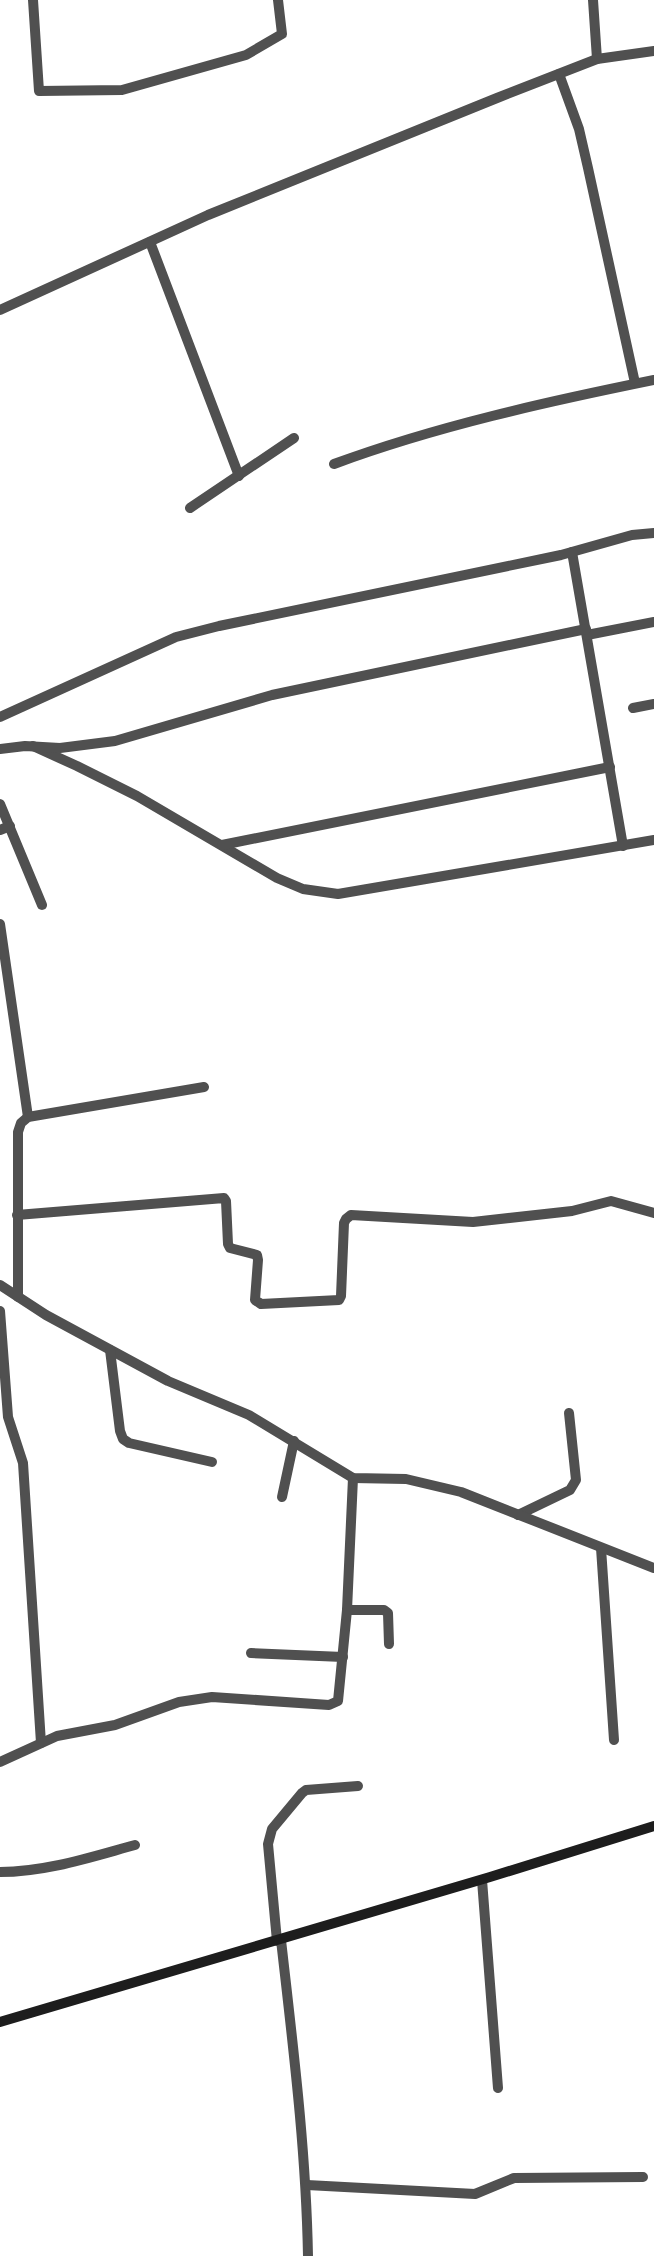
<svg xmlns="http://www.w3.org/2000/svg" width="654" height="2256" font-family="Inter,sans-serif">
	<style>
		.lines { fill: none; stroke-linecap: round; stroke-linejoin: round }
		.lane { stroke: #505050; stroke-width: 10 }
		.street { stroke: #505050; stroke-width: 10 }
		.secondary { stroke: #1d1d1d; stroke-width: 10 }
	</style>
	<rect width="100%" height="100%" fill="#fff"/>
	<g class="lines">
		<g class="lane">
			<polyline points="572,552 623,846"/>
			<polyline points="587,635 654,622"/>
			<polyline points="633,708 654,704"/>
			<polyline points="0,717 176,637 219,626 561,555 632,535 654,533"/>
			<polyline points="33,746 77,766 137,796 277,878 303,889 338,894 654,840"/>
			<polyline points="0,749 25,746 60,748 115,741 272,695 586,629"/>
			<polyline points="0,804 42,905"/>
			<polyline points="0,830 10,826"/>
			<polyline points="222,845 610,767"/>
			<polyline points="0,924 28,1117"/>
			<polyline points="518,1515 570,1490 576,1480 569,1413"/>
			<polyline points="601,1548 614,1740"/>
			<polyline points="482,1880 498,2088"/>
		</g>
		<g class="street">
			<polyline points="33,0 39,91 122,90 246,55 282,34 278,0"/>
			<polyline points="593,0 597,59"/>
			<polyline points="559,74 579,129 588,168 635,383"/>
			<polyline points="150,242 239,476"/>
			<polyline points="0,310 208,215 497,98 597,59 654,51"/>
			<path d="M334 464C437 426 546 402 654 380"/>
			<polyline points="190,508 294,438"/>
			<polyline points="17,1215 224,1198 226,1201 228,1244 230,1248 257,1255 258,1260 255,1300 261,1304 339,1300 341,1296 344,1223 346,1219 351,1215 473,1222 572,1211 611,1201 654,1213"/>
			<polyline points="0,1285 46,1315 168,1381 249,1415 353,1478 406,1479 461,1492 654,1568"/>
			<polyline points="18,1297 18,1132 21,1123 28,1117 204,1087"/>
			<polyline points="0,1311 8,1417 23,1463 41,1743"/>
			<polyline points="110,1350 120,1431 123,1439 129,1443 212,1462"/>
			<polyline points="282,1497 294,1441"/>
			<polyline points="347,1610 384,1610 388,1613 389,1644"/>
			<polyline points="251,1653 343,1657"/>
			<polyline points="0,1762 57,1736 115,1725 179,1702 212,1697 329,1705 338,1701 347,1610 353,1478"/>
			<path d="M0 1872C46 1872 91 1857 135 1845"/>
			<path d="M281 1940C293 2046 306 2149 308 2256"/>
			<polyline points="277,1941 268,1844 272,1829 302,1793 306,1790 358,1786"/>
			<polyline points="307,2185 475,2194 514,2178 643,2177"/>
		</g>
		<polyline class="secondary" points="0,2022 490,1877 654,1826"/>
	</g>
</svg>
